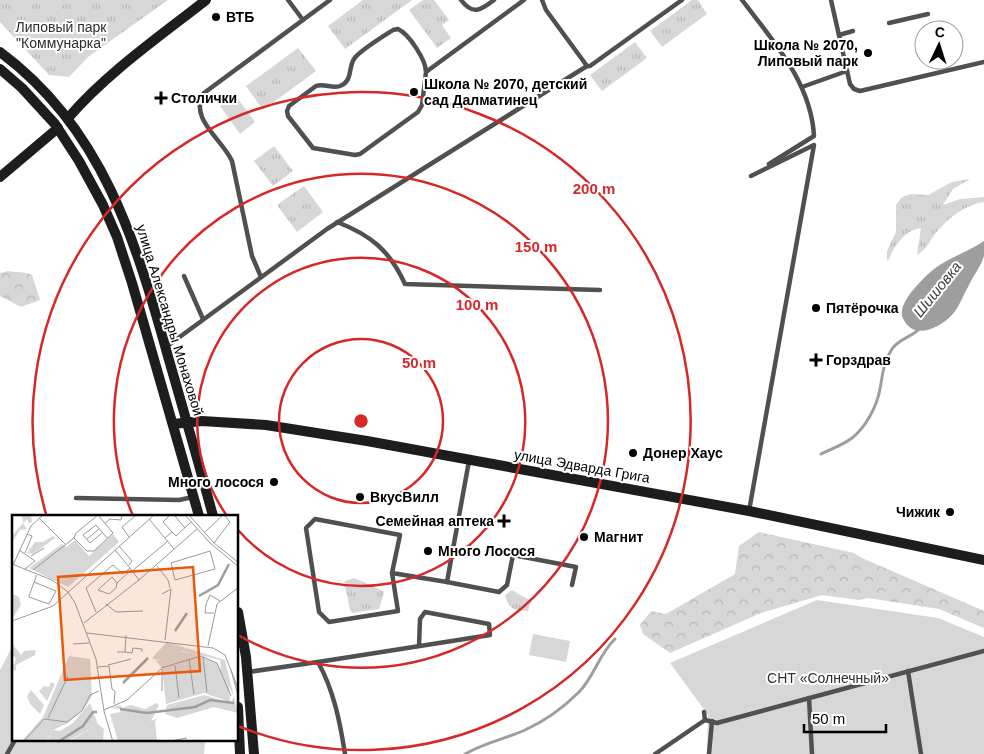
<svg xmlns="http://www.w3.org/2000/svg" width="984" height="754" font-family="Helvetica,sans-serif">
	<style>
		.green { fill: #d7d7d7 }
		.forest { fill: url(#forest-crowns) }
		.park { fill: url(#park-tufts) }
		.water { fill: #9e9e9e }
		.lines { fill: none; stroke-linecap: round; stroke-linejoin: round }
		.stream { stroke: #9e9e9e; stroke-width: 3 }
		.lane { stroke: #505050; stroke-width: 4.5 }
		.secondary { stroke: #1d1d1d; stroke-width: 10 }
		.ring { fill: none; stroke: #d62828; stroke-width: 2.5 }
		.poi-dot { fill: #000; stroke: #fff; stroke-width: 2 }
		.labels { text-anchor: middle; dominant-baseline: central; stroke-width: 4; stroke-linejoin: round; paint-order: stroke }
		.poi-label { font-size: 14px; font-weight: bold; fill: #000; stroke: #fff; text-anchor: start }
		.park-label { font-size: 14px; fill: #2e2e2e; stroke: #fff }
		.street-label { font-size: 14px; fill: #000; stroke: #fff }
		.water-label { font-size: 15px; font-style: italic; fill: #3f3f3f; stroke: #fff }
		.inset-river { fill: none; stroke: #9e9e9e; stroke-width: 2.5 }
		.inset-road { fill: none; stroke: #999; stroke-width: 1 }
		.view { fill: #e8590c; fill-opacity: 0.15; stroke: #e8590c; stroke-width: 2.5 }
		.inset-edge { fill: none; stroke: #000; stroke-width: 2.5 }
		.centre { fill: #d62828; stroke: #fff; stroke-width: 2.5 }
		.ring-label { font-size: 15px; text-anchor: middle; font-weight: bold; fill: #d62828; stroke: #fff; stroke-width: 4; stroke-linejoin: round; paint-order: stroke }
	</style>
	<defs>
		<pattern id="forest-crowns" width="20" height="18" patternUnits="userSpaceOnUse" patternTransform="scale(1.25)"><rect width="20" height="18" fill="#d7d7d7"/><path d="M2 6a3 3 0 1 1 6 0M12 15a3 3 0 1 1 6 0" fill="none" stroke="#b7b7b7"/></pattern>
		<pattern id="park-tufts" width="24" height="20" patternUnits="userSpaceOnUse" patternTransform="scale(1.25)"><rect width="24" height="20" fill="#d7d7d7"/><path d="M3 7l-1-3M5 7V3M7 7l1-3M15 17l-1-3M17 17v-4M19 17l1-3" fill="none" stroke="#b7b7b7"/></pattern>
	</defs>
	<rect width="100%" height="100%" fill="#fff"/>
	<g class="green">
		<polygon points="235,95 255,122 240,134 220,106"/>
		<polygon points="817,600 938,618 984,637 984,754 707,754 708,715 670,663"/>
		<polygon points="533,634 570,641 566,662 529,655"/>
		<polygon points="14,643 14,740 205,740 204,754 0,754 0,670"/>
	</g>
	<g class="forest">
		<path d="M8 271C17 273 23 271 32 275L40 300 21 307 0 296V273Z"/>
		<polygon points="759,532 854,553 862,558 984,611 984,628 939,609 868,598 859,600 822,595 761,613 670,653 643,634 640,625 651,611 666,614 735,574 739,546"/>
	</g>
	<g class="park">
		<polygon points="0,0 168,0 88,57 69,77 49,75 0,22"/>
		<polygon points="363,0 412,0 345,49 328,26"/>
		<polygon points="423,0 434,0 449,20 442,25 451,38 437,48 409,10"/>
		<polygon points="692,0 698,0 707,14 662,47 650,31"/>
		<polygon points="635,42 647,58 602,91 590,75"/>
		<polygon points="298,48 316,71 263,110 246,86"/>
		<polygon points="274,146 293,171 273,186 254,161"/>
		<path d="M970 179 953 189 943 205 960 199 984 197V202C964 205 947 219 935 234 928 243 928 248 917 255L921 228C904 230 894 247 888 261L887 260V251L896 232V205L902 197 911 194 928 195 952 182Z"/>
		<polygon points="304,186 323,212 297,232 277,205"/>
		<path d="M354 578 383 591 384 593 379 609 352 613C347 605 349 595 344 586L345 581Z"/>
		<path d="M512 590 531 601 528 611C514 610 509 610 505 595Z"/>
	</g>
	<path class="water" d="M984 241C984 246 984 252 984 256 981 266 972 278 968 287 962 297 959 308 951 316 939 328 916 339 905 322 903 319 901 315 902 311 903 298 924 277 934 269 950 257 968 252 984 241Z"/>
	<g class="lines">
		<g class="stream">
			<path d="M821 454C831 449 843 445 852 438 866 427 877 406 880 389 883 373 883 363 892 349 898 339 912 337 919 329"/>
			<path d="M465 754C484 743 505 739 525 730 545 721 564 707 579 692 594 677 599 654 615 639"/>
		</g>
		<g class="lane">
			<polyline points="288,0 303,20"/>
			<path d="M461 0C473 16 481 10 494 0"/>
			<polyline points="542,0 546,10 587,66 590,66 682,0"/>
			<path d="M742 0C773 41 811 82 814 136L769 164"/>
			<polyline points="831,0 850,84 854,89 860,91 984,62"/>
			<polyline points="889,23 928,14"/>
			<polyline points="839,35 853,31"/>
			<path d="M426 72 422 105 418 112 360 154 355 155 313 148 288 116 287 111 289 106 316 86C324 83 332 89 340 86 353 81 348 68 354 59 359 51 384 36 393 30L398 29C409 34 426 60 426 72L524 0"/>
			<polyline points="802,87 847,71"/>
			<path d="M337 222C371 235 390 251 405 284L600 290"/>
			<polyline points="184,276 203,319"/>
			<path d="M261 277 252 256 232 161C222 139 188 118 204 93L330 0"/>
			<polyline points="166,347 327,229 587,66"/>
			<polyline points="76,498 179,500 193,497"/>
			<polyline points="749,511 814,145 751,176"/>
			<polygon points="315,519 400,535 392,573 398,611 329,622 319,612 306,528"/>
			<polyline points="392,573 447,582 469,461"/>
			<polyline points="447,582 499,592 507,585 513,555 576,567 572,585"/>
			<polyline points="318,662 490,635 489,624 425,612 420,619 419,646"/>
			<polyline points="908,671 921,754"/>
			<path d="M248 672 318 662C334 691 340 722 345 754"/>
			<polyline points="809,698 812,754"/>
			<polyline points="704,712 705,720 717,723 984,651"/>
			<polyline points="7,754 15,740"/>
			<polyline points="655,754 705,720"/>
			<polyline points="709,754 712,721"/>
		</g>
		<g class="secondary">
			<path d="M0 52C103 128 136 242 169 360 184 412 199 464 213 516"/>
			<polyline points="0,69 22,88 55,124 79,161 103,205 117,237 132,283 199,516"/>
			<path d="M68 118C108 72 159 37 206 0"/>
			<polyline points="0,177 58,128"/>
			<polyline points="173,424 202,421 266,425 367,441 749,511 984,560"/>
			<polyline points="238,612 246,657 254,754"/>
			<polyline points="238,707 240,754"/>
		</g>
	</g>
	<g class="ring">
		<circle cx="361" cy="421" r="82"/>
		<path d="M227 516A164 164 0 1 1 238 530"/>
		<path d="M133 516A247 247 0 1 1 238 635"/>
		<path d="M46 514A329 329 0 1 1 238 726"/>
	</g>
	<g class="poi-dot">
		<circle cx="216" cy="17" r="5"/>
		<circle cx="868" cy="53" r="5"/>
		<circle cx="414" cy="92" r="5"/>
		<path d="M158.5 90.5h5v5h5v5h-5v5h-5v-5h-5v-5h5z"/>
		<circle cx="816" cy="308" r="5"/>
		<path d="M813.5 352.5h5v5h5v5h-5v5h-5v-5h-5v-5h5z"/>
		<circle cx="633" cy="453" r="5"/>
		<circle cx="274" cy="482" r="5"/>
		<circle cx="360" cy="497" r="5"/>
		<circle cx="950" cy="512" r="5"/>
		<path d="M501.5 513.5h5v5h5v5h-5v5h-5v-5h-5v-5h5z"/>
		<circle cx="584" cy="537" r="5"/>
		<circle cx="428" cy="551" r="5"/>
	</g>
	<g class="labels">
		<g class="poi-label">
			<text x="226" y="17">ВТБ</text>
			<text x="858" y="45" text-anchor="end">Школа № 2070,<tspan x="858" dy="16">Липовый парк</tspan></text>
			<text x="424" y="84">Школа № 2070, детский<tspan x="424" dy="16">сад Далматинец</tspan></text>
			<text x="171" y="98">Столички</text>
			<text x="826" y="308">Пятёрочка</text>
			<text x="826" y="360">Горздрав</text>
			<text x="643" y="453">Донер Хаус</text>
			<text x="264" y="482" text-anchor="end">Много лосося</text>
			<text x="370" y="497">ВкусВилл</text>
			<text x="940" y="512" text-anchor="end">Чижик</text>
			<text x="494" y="521" text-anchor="end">Семейная аптека</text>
			<text x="594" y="537">Магнит</text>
			<text x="438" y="551">Много Лосося</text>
		</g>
		<g class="park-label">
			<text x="61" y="27">Липовый парк<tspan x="61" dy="16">"Коммунарка"</tspan></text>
			<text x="828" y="678">СНТ «Солнечный»</text>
		</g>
		<g class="street-label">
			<text transform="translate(170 320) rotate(73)">улица Александры Монаховой</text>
			<text transform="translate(582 466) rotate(10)">улица Эдварда Грига</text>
		</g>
		<g class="water-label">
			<text transform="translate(937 289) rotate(-51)">Шишовка</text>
		</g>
	</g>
	<g transform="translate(12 515)">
		<rect width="226" height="226" fill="#fff"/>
		<path d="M1 79 7 82 9 90 0 104ZM164 136 180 138 205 148 217 172 218 187 192 178 154 189 150 153 144 146ZM57 141 78 144 80 181 72 194 56 208 41 215 34 226 9 227 31 202ZM39 167 43 169 35 186 27 176 32 171 37 172ZM19 175 32 190 28 199 18 189 15 181ZM86 209 84 226 56 227Z" fill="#d7d7d7"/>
		<path d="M10 0H19L20 7 17 8 15 4 11 9 15 14 8 15 0 27V21L11 8ZM41 21 48 26 43 23 21 39 15 38 23 27H31ZM155 127 213 145 226 198 202 192 165 203 153 199 155 190 192 180 219 188 222 181 209 157 208 145 171 136 144 145 140 143ZM0 128 9 140 12 136 24 135 23 140 4 150V156L0 154 4 144 2 141 0 144ZM78 188 86 209 92 214 91 226H84L85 210 56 226 34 227 41 215 48 216 61 208ZM144 188 147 190 139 206 146 203 143 206 145 226H106L98 199 108 197 109 194 99 193 108 190 110 193 119 190 133 194Z" fill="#d7d7d7"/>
		<path d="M101 19 107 27 56 72 17 53 50 29 55 32 63 25 77 41Z" fill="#d7d7d7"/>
		<path class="inset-river" d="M187 81 206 70 217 49M163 116 175 98M111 168 136 143M108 194 135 198 183 192 198 185 222 188M46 227 71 211 81 197H85"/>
		<path class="inset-road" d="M86 0 101 18 82 36H75L62 23 64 18ZM162 0 173 13M173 0 198 28 227 52M177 0 202 28 227 48M27 3 54 30M137 4 162 34M93 8 98 4 109 5 110 0M160 17 164 21 179 7M193 17 211 0M90 18 78 28 71 20 84 10 95 23M117 22 110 12 124 0M153 23 160 17 151 7 158 0M75 24 87 14M202 28 218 7 212 0M107 31 120 46 117 50M7 35 23 46 13 54M198 36 203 54 163 65 159 48ZM13 38 20 21 15 19M19 41 32 33M0 49 40 65 56 77 63 88 84 144 92 196 101 227M1 50 19 11 31 0M145 51 156 65 158 73M118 53 127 65 185 14M21 55 62 23M120 56 156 26M22 67 44 76 37 89 17 82V81L24 62V60M105 68 104 73 97 79 86 75 100 62 105 68 119 55M150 79 159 74 153 125M94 89 104 97 131 96M84 97 74 73 101 50 111 59 118 53 103 35M202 98H193L194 89 198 80 208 86M0 106 41 91 142 0M72 108 127 65M75 118 201 133 213 140 227 176M61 129 77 128M196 131 205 89 227 72M105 137H113L114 120M113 137 120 138 121 133 130 134V137M191 142 195 177M177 145 182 179M96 150 119 144M163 150 167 183M86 152 97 151 100 174 103 176 102 189M149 153 189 141 205 148 219 181M219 155 227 184M150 176V154M92 195 115 185 149 154M36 203 56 161M11 227 32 204 55 207 70 196 78 180 87 176M153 227 175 223"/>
		<path class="view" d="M181 52 188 156 53 165 46 62Z"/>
		<rect width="226" height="226" class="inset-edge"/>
	</g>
	<circle cx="361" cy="421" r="8" class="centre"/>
	<g class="ring-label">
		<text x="594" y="194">200 m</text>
		<text x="536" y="252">150 m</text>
		<text x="477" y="310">100 m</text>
		<text x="419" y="368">50 m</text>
	</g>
	<g transform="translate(939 45) rotate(4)"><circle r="24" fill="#ffffff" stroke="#999999"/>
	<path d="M0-4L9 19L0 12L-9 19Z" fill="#000000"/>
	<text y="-8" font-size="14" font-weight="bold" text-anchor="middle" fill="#000000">С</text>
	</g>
	<path d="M804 724v8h82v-8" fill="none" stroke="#000000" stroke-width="2.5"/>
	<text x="812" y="724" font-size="15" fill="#000000" stroke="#ffffff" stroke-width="4" paint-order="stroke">50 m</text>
</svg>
